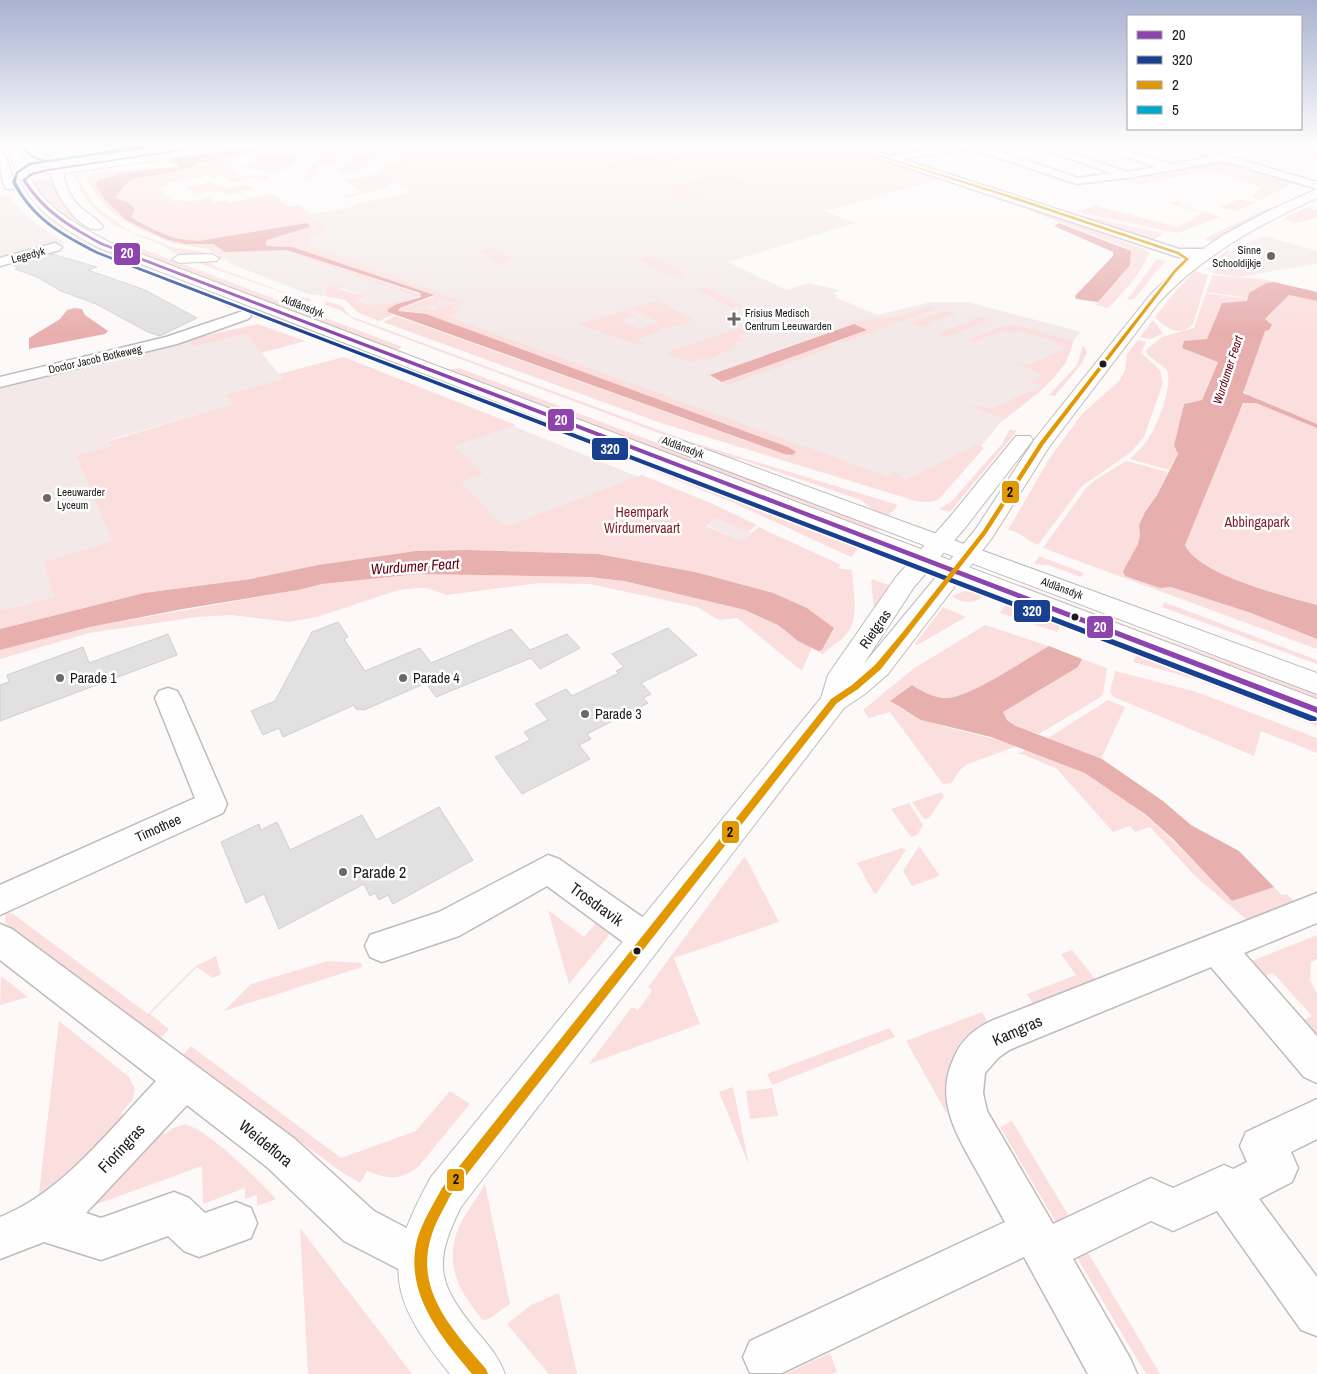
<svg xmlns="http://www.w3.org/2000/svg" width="1317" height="1374" font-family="'Archivo Narrow',sans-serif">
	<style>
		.built { fill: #f3e9e8 }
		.green { fill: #fbdfde }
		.water { fill: #e8afaf }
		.building { fill: #e1e1e1; stroke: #d0d0d0 }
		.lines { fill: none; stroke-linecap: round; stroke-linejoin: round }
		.street-casing { stroke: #bebbbb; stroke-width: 3 }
		.secondary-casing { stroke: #bebbbb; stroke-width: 2 }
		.primary-casing { stroke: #bebbbb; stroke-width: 2 }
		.street { fill: #fffefe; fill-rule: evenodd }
		.secondary { fill: #fffefe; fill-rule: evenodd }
		.primary { fill: #fffefe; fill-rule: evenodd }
		.bus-1-casing { stroke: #fff; stroke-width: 3 }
		.bus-2-casing { stroke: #fff; stroke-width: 3 }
		.bus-3-casing { stroke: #fff; stroke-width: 3 }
		.bus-4-casing { stroke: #fff; stroke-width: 3 }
		.bus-1 { fill: #8e44ad; fill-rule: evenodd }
		.bus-2 { fill: #19408f; fill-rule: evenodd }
		.bus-3 { fill: #e19803; fill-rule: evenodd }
		.bus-4 { fill: #00a9ce; fill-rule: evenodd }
		.poi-dot { fill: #6b6868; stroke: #fff; stroke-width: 2 }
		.bus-dot { fill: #1d1a1a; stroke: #fff; stroke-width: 2 }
		.labels { text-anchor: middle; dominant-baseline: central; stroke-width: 5; stroke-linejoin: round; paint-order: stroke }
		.far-poi-label { font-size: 11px; fill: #1d1a1a; stroke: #fff; text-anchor: start }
		.far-street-label { font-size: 11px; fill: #1d1a1a; stroke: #fff }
		.far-water-label { font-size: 12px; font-style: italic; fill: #640015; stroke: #fff }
		.park-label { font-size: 14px; fill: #7d1f29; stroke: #fff }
		.street-label { font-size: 14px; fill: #1d1a1a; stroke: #fff }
		.poi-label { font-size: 14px; fill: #1d1a1a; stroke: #fff; text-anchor: start }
		.water-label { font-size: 15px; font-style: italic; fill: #640015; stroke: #fff }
		.near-poi-label { font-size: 16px; fill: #1d1a1a; stroke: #fff; text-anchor: start }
		.near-street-label { font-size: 16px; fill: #1d1a1a; stroke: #fff }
		.line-badge { stroke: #fff; stroke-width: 2 }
		.badge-label { font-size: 14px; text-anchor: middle; font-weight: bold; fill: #fff }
		.pale-badge-label { font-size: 14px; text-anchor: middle; font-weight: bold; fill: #111 }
	</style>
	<rect width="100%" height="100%" fill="#fdf9f9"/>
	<g class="built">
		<polygon points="389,142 824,142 933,176 938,180 824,211 855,223 728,262 750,273 756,271 751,273 787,290 809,283 839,290 833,294 837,295 835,297 877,315 931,302 968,302 1081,332 1073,341 1066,363 1045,386 999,424 976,453 900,491 397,311 434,297 292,247 311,214 358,206 355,204 412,192 404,187 392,184 422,155"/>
		<polygon points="1247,142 1317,142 1317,162 1280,151"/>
		<polygon points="8,196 29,219 65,243 0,260 0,197"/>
		<polygon points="1266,236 1317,251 1317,264 1257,274 1218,261 1236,247"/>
		<polygon points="286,251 335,267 416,296 388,305 370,305 357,301 366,297 330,284 327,285 324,296 308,294 231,264 227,260 219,259 218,255"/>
		<polygon points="246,334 283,379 228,394 234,404 109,440 111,446 76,455 112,541 45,562 54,596 23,606 0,610 0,387 189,341 194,347"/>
		<polygon points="513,426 639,477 510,525 502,525 461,482 482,474 455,446"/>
		<polygon points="715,518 751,533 741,541 706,525"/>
	</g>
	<g class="green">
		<polygon points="66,142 218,142 91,159 73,154"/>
		<polygon points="317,142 333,142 255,154 220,163 195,165 243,152"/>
		<path d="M378 142 407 143 425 155H422L388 187 347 198 344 196 362 192 345 180 383 173 380 171 388 169 382 165 400 162 397 159 404 158C377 142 366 148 336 153L338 155 331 157 340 162 317 166 319 169 311 170 318 175 305 178 302 176 310 174 306 171 320 159 312 153Z"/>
		<polygon points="490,142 503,142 529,153 544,151 559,158 536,162"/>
		<polygon points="563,142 608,143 630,142 571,153 549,144"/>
		<polygon points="666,151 691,161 623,176 599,165"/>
		<polygon points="371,153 380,158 369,160 372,163 364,165 369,168 344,173 336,168 352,165 349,162 355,160 350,157"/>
		<polygon points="271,154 300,156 295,157 298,161 289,166 292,168 276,171 242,168 254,160 252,158"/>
		<polygon points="571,156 615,175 607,176 563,157"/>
		<polygon points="1222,160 1287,182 1290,185 1260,200 1252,197 1261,188 1235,177 1205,171 1140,184 1122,179 1172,172 1168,170"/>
		<polygon points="236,161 231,167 227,168 240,175 266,176 269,178 260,180 257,177 231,182 223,176 214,177 211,175 167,183 168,186 159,188 174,201 184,199 187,202 210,198 215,202 225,200 228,203 272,194 289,207 299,205 328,228 320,236 310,236 309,243 315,249 461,300 470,298 447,303 445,300 438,301 439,304 400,312 398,309 434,297 292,247 268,246 265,244 267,240 310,227 199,241 180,239 163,234 135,220 131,217 134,213 123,199 116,198 123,187 133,179 194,166"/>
		<polygon points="177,167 96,185 104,199 126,220 165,239 193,244 213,244 225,252 287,250 422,295 397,304 391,314 393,315 379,321 359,313 345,300 324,296 327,285 332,284 341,287 339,289 356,294 359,293 367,296 357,301 370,305 384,303 389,304 415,296 286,251 218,255 207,249 175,244 139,229 112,213 98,198 86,178 94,172"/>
		<polygon points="724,173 752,184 682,201 655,189"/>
		<path d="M83 174 78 178 95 205 130 232C104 223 83 201 74 175Z"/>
		<path d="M51 178 65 207 86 225 77 226C58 213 43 201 30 182Z"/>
		<polygon points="211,182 216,186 224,185 228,188 247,184 255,190 227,195 222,191 193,193 187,187"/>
		<polygon points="1241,199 1256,203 1236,211 1219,207"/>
		<polygon points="1177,201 1183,206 1221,217 1178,233 1077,212 1095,206 1178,227 1194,219 1191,218 1203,213 1170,203"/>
		<path d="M26 206C40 205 64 229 78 236 95 246 113 251 131 260 163 276 196 289 230 302L233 307 229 309 218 300C163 278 65 249 26 206Z"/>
		<polygon points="1307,207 1317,210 1317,218 1296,223 1282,219"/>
		<polygon points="1268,208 1270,209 1214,242 1204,239"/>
		<path d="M1033 209 1147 250 1149 253C1140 275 1125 291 1108 308L1096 305 1106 292 1125 247 1035 213Z"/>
		<polygon points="1079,215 1162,233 1163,234 1151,241 1076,216"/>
		<polygon points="136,233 172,247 201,251 208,256 178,255 162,245 133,234"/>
		<polygon points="119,240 400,346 401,348 396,351 108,243"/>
		<polygon points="494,248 514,259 498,264 478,251"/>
		<polygon points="1228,250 1230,251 1219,262 1257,274 1239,277 1213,273 1214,260"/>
		<polygon points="651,256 686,274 673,277 638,259"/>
		<polygon points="1157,259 1165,261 1134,299 1127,300"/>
		<polygon points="209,260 210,263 218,268 294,296 310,299 310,302 195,262"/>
		<path d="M1195 271 1208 275 1193 324C1180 338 1165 328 1155 317L1175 292Z"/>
		<path d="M1213 275C1229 278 1263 277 1274 282L1266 283 1249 293 1248 298 1206 292Z"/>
		<polygon points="705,287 741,305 732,308 696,289"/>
		<path d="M1206 293 1248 299 1243 303H1222L1207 339 1184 342 1182 348 1218 361 1202 400 1184 404 1174 444 1178 454 1169 470 1130 459C1135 453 1142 448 1146 442 1157 427 1173 387 1167 370L1147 354 1146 350 1162 337 1194 328Z"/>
		<path d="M1289 295 1317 301V605C1285 596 1198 575 1185 545L1235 420 1248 396 1243 390 1265 330 1271 325 1265 320Z"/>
		<polygon points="659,300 659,301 694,320 665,329 656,324 659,322 630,309"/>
		<polygon points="325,301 342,306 350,316 688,441 898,505 887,518 878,514 861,500 740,459 726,458 356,320 340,310 325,305"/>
		<polygon points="466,302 452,308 458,311 449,317 889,477 895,471 905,480 978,444 984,448 938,500 930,502 916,501 661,423 383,322 396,316 784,454 792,455 793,449 788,447 426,314 403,313 429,307 431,310 438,309 437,306"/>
		<polygon points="932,306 938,308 842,343 838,341 866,330 852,323 862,320 890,318"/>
		<polygon points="627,310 636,315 623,320 638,329 652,324 662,330 637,339 644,343 638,345 579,324"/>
		<polygon points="943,311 957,313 921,327 908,323"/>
		<polygon points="264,315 276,316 330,338 322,341 268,320 250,317"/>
		<polygon points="979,317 989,320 946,337 939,333"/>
		<polygon points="1153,320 1163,333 1151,339 1140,337"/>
		<polygon points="258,324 305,341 261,353 246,334 194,347 189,341 211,334"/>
		<polygon points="753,324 760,327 738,336 742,340 733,343 736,347 706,360 702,360 707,357 689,362 664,353"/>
		<path d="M1007 325 1019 326 1073 341C1067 376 1031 398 1005 419L971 407 979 406 990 409 1042 386 1032 382 1039 378 1040 374 1016 362 1029 365 1066 348 1054 344 1056 341 1016 330 1012 333 1001 331 973 342 982 346 967 340Z"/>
		<polygon points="337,340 631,454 635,459 632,462 329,343"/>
		<path d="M1138 340 1146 342 1141 353 1160 370 1163 383 1144 437 1130 453 1082 486 1038 545C1027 541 1019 531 1008 530L1049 459 1082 414 1119 381 1125 370 1127 354Z"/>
		<polygon points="828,344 833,347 728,385 722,382"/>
		<polygon points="1083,345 1087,352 1082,363 1055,396 1049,395 1077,365"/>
		<path d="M344 357 516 425 455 446 483 474 461 482 502 525H510L642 475 713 504 757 525 748 532 715 518 706 526 741 541 759 527 841 565 838 568 852 570C853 592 861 622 843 638 836 644 829 647 823 655L818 651 822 650 834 628 807 608 695 572 598 554 466 550 416 551 318 565 251 579 144 593 0 629V610L23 606 54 596 44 562 112 541 76 455 111 446 109 441 233 404 227 394 283 379 279 374Z"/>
		<polygon points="459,368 879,527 875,531 773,491 714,474 448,370"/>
		<polygon points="1010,429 1017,431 950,512 939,509 952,501 1002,444"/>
		<polygon points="650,461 701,481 737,500 859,548 851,557 734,503 642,466"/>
		<polygon points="1126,461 1168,472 1157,495 1145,512 1139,525 1140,535 1138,544 1123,571 1160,588 1171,587 1251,613 1317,639 1317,649 1043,548 1086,488 1095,480"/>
		<polygon points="1039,556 1084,573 1081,577 1048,565 1034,564"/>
		<polygon points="418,574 590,577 624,581 745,610 778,625 798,641 812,647 802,671 737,618 719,620 697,607 590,584 539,583 447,595 427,588 417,588 399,590 317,617 289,622 232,615 197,617 89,633 0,659 0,650 90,627 298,590 322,584"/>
		<polygon points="871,579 892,586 874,609"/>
		<polygon points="1021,585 1155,636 1317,692 1317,702 1018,588"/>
		<path d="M965 591 986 593C979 604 962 605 952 596Z"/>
		<polygon points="1009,599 1028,607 1060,626 1057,632 1000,613"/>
		<polygon points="1164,602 1317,660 1317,664 1162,607"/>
		<polygon points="943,607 966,617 917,645 915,644"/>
		<path d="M985 625 1049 646C1024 660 974 695 948 698 935 699 923 691 912 685L890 701C926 729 975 731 1017 746L968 764 961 769 951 783 943 784 890 712 869 718 863 710 913 669Z"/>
		<polygon points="1136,655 1160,658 1317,719 1317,726 1195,679 1133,662"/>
		<path d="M1082 659 1107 668 1103 694 1099 698 1039 734C1024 729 1010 727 1003 712L1078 667Z"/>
		<polygon points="1115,671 1197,692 1317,738 1317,753 1261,731 1254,756 1114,697 1110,692"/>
		<polygon points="1108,700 1125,707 1101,759 1048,738"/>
		<path d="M1026 750C1045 757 1068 763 1086 773 1143 806 1187 854 1232 901L1274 887 1282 895 1287 894 1295 902 1247 920 1196 877 1150 827 1135 832 1130 826 1113 832 1057 769 1022 754H1017Z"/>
		<polygon points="942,792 944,796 929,818 924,819 912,802"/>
		<polygon points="909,803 923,825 917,835 911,837 891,809"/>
		<polygon points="919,846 940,876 912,886 903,871"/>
		<polygon points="902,848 906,850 876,894 874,893 857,863"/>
		<polygon points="745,856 779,922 674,958 700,1024 589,1064 632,1007 638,1010 652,991 648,987"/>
		<polygon points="548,910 584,937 598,921 609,935 569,984"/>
		<polygon points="6,912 13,914 148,1014 196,966 216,956 221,974 213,978 197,967 150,1014 169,1029 160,1039 5,923"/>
		<polygon points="1317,935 1317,959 1311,962 1310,980 1317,994 1317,1047 1297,1023 1312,1016 1273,973 1258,979 1244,964"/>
		<polygon points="1072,950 1096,980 1034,1005 1027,994 1076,975 1061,954"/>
		<polygon points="328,961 361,963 362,967 224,1011 251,984"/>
		<polygon points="1,976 28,997 0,1005"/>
		<path d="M982 1012 988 1023C945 1040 949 1071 951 1110L946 1112 906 1041Z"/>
		<polygon points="59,1021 129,1077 135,1089 133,1099 121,1113 128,1119 38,1202"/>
		<polygon points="889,1028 895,1037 772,1085 767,1074"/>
		<path d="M191 1046 341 1158 416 1131 450 1091 470 1104 419 1166C401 1181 388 1179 367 1171L360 1183 340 1171 183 1055Z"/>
		<polygon points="733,1087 749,1165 719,1092"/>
		<polygon points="772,1088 778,1116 750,1119 746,1091"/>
		<polygon points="1012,1121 1070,1218 1057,1224 1000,1127"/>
		<path d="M185 1124C210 1131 257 1179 276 1199L257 1206V1195L245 1199V1188L203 1204 202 1166 78 1211 159 1129 165 1134 173 1128Z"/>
		<path d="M485 1184 510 1304 489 1319 483 1320C456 1289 441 1257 464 1217 471 1206 479 1195 485 1184Z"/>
		<polygon points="300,1228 412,1374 308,1374"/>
		<polygon points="1087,1251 1160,1374 1146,1374 1076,1256"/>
		<polygon points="559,1293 577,1374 549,1374 507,1324 531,1305"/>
		<polygon points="830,1353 837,1372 832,1374 785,1374"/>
	</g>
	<g class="water">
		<path d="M288 142H317L243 152 196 164 188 169 133 179 123 187 116 198C124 200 131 203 135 210L131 217 135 220 163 234 179 239 199 241 307 223 310 227 267 240 265 244 268 246 292 247 434 295 400 308 398 311 426 314 788 447 796 452 792 455 784 454 388 312V309L397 304 421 297 420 293 287 250 225 252 213 244H185L165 239 126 220 104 199 96 185 98 180 129 172 177 167 179 165 169 161 175 158Z"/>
		<polygon points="1059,223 1131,251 1130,265 1098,302 1076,299 1075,296 1113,256 1113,252 1054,226"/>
		<path d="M1274 282 1317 292V301L1289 295 1265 319 1272 325 1269 330 1265 331 1243 393 1317 424V428L1256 403H1243L1185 545C1198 575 1285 596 1317 605V639L1251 613 1171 587 1160 588 1125 576 1123 571 1138 544 1140 535 1139 525 1145 512 1157 495 1178 454 1174 445 1184 404 1202 400 1218 362 1182 348 1184 341 1207 339 1222 303 1247 301 1249 293 1266 283Z"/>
		<polygon points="74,308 82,309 85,315 108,331 105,334 29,349 29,338 60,319 67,310"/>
		<polygon points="854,324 867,330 722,382 710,375"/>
		<polygon points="466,550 598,554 695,572 773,593 807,608 834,628 822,650 818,651 798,641 778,625 745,610 624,581 590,577 418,574 322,584 298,590 183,609 90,627 0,650 0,629 144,593 251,579 318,565 416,551"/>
		<path d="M1049 646 1082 659 1078 667 1003 712 1007 720 1016 726 1102 759 1163 801 1191 825 1239 851 1274 887 1232 901 1173 839 1145 814 1085 773 991 737 921 720 890 701 912 685C922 691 935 699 948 698 974 695 1024 660 1049 646Z"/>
	</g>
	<g class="building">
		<polygon points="52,254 97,267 88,270 145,290 197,318 160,336 148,332 96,304 61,291 37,277 15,269 19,268 13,265"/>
		<polygon points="338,622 348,637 344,639 365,671 420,648 431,663 511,629 530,650 567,634 580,648 540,669 531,658 436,697 426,683 364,710 356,709 354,705 283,737 279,728 263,735 251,711 275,701 312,632"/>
		<polygon points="668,628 697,655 641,683 651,694 643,698 648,703 587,734 591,739 579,745 590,759 522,794 495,757 530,740 524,732 548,720 535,704 566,689 572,696 619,673 616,671 624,667 612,654"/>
		<polygon points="168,634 177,655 0,721 0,685 9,682 7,675 83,647 89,663"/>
		<polygon points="439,807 473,860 393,904 388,895 379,900 375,893 370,896 364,884 279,929 264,894 246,903 221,842 259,824 261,830 277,822 290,850 362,815 376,840"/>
	</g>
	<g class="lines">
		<g class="street-casing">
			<g id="street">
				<polygon points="830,142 844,142 892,156 959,144 957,142 984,142 987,144 985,146 1078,178 1111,173 1027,144 1026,142 1039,142 1127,172 1156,167 1087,144 1086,142 1100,142 1171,164 1211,157 1166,142 1180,142 1317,182 1317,189 1224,161 1134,177 1077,184 972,149 902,159 1179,249 1204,249 1211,253 1204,257 1178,257"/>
				<path d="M0 152 5 155 16 187 14 189H6C0 178 0 165 0 152Z"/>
				<polygon points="55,243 62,247 60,250 0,266 0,258"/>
				<polygon points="243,311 248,313 251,316 248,319 177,344 0,387 0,377 166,337"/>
				<polygon points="168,688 177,691 181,698 227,804 223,813 0,915 0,885 195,798 155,698 159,691"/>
				<polygon points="548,855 559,859 658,928 663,939 658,950 646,955 634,950 547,886 459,936 382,962 370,957 365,946 370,935 439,912"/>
				<path d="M1317 893V923L1244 953 1317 1036V1083L1304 1077 1211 967 1009 1050 998 1058 985 1073 983 1093 987 1111 1053 1224 1151 1178 1173 1188 1224 1165 1233 1169 1247 1162 1240 1146 1246 1132 1317 1099V1139L1291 1152 1298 1168 1292 1182 1259 1199 1317 1277V1336L1301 1330 1217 1211 1173 1231 1151 1221 1073 1259 1130 1358 1137 1374H1088L1024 1257 782 1373H750L743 1357 750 1341 1005 1222C994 1203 984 1183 973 1164 954 1130 936 1098 953 1060 961 1039 976 1027 996 1019Z"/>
				<path d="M0 924 12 929 295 1139 374 1211 435 1243 442 1258 435 1273 420 1280 344 1241 267 1167 187 1105 86 1213 101 1218 174 1192 189 1198 205 1213 236 1202 251 1208 257 1223 251 1238 199 1257 184 1251 168 1236 101 1260 44 1242 0 1259V1217C62 1193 110 1129 156 1081L0 960Z"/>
			</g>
		</g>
		<g class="secondary-casing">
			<g id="secondary">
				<polygon points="247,142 272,142 267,145 59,174 32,172 11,159 17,156 38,167 59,168"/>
				<path d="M1317 189V198C1259 225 1205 254 1160 301L1049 447 992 538 913 641 888 674 865 694 844 708 461 1207C432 1265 438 1284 478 1333 489 1346 499 1357 505 1374H450C387 1296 383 1264 431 1177L821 698 828 675 896 577 949 518 1016 436H1030L1033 440 965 528 914 587 863 665 975 530 1035 439 1150 295 1185 261 1225 234 1268 211Z"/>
			</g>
		</g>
		<g class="primary-casing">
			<g id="primary">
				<path d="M6 142H16C35 201 54 212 107 241L1317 699V720L97 247C43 217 24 203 6 142Z"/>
				<path d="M42 142H52C55 148 59 154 61 160 64 173 64 185 72 197 80 211 95 216 103 226L101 229C80 234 57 196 52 179 50 173 51 166 50 160 48 154 44 148 42 142Z"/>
				<polygon points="212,254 219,258 217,261 179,263 172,259 179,255"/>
				<polygon points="669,436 1317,673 1317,694 662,446 659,442 662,438"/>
			</g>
		</g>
		<use href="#street" class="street"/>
		<use href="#secondary" class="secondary"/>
		<use href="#primary" class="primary"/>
		<g class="bus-1-casing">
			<path id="bus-1" d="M232 142H236L48 171 33 175 26 180C45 210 73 227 103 243L1317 707V713L101 245C68 227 42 212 22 180L31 173 48 169Z"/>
		</g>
		<g class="bus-2-casing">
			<path id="bus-2" d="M168 142H172L31 165 18 173 16 182C35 219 64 234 99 252L1316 717 1317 719 1316 721H1310L97 254C61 236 31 219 12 182L16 172 29 163Z"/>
		</g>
		<g class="bus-3-casing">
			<path id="bus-3" d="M834 142H836L1009 195 1179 252 1189 259 1176 272 1044 444 986 534 906 637 881 669 858 689 837 703 450 1196C444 1209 436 1221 432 1234 413 1290 453 1330 486 1369L488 1374H472C441 1337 404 1293 417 1240 422 1222 433 1205 442 1188L831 699 852 685 875 665 902 633 982 532 1040 442 1174 270 1185 259 1177 254 1007 197Z"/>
		</g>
		<g class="bus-4-casing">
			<path id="bus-4" d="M20 142H22C28 153 34 158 47 160L191 142H195L47 162C33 160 25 155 20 142Z"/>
		</g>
		<use href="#bus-1" class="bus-1"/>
		<use href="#bus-2" class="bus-2"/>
		<use href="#bus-3" class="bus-3"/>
		<use href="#bus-4" class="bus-4"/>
	</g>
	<linearGradient id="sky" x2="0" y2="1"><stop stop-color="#a8b2d1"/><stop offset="0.43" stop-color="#fefcfc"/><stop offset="1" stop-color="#fefcfc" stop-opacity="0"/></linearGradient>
	<rect width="1317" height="334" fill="url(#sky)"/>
	<g class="poi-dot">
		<circle cx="1271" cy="256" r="5"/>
		<path d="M731.5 311.5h5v5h5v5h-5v5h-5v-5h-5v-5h5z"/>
		<circle cx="47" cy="498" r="5"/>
		<circle cx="60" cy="678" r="5"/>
		<circle cx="403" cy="678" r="5"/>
		<circle cx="585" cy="714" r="5"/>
		<circle cx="343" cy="872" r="5"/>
	</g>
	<g class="bus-dot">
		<circle cx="1103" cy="364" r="4.5"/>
		<circle cx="1075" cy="617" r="4.5"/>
		<circle cx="637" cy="951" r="4.5"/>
	</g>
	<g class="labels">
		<g class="far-poi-label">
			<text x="1261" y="250" text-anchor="end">Sinne<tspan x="1261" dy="13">Schooldijkje</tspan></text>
			<text x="745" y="313">Frisius Medisch<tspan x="745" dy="13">Centrum Leeuwarden</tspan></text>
			<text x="57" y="492">Leeuwarder<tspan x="57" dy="13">Lyceum</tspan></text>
		</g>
		<g class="far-street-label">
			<text transform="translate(28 255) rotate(-15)">Legedyk</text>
			<text transform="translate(303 306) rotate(21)">Aldlânsdyk</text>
			<text transform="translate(95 359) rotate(-13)">Doctor Jacob Botkeweg</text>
			<text transform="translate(683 447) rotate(20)">Aldlânsdyk</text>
			<text transform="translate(1062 588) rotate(20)">Aldlânsdyk</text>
		</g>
		<g class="far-water-label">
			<text transform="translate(1228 370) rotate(-72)">Wurdumer Feart</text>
		</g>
		<g class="park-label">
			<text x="642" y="512">Heempark<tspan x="642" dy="16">Wirdumervaart</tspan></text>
			<text x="1257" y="522">Abbingapark</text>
		</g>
		<g class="street-label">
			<text transform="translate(875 629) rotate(-55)">Rietgras</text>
			<text transform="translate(158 828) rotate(-24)">Timothee</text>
		</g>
		<g class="poi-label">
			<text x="70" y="678">Parade 1</text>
			<text x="413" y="678">Parade 4</text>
			<text x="595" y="714">Parade 3</text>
		</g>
		<g class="water-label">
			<text transform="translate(415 566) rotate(-4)">Wurdumer Feart</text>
		</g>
		<g class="near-poi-label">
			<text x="353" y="872">Parade 2</text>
		</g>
		<g class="near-street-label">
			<text transform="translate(597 904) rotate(36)">Trosdravik</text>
			<text transform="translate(1017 1030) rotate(-24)">Kamgras</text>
			<text transform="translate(266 1143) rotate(39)">Weideflora</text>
			<text transform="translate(121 1148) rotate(-47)">Fioringras</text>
		</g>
	</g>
	<g class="line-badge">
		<rect x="113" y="242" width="28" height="24" rx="5" fill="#8e44ad"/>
		<rect x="547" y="408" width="28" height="24" rx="5" fill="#8e44ad"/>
		<rect x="591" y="437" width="38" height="24" rx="5" fill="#19408f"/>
		<rect x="1001" y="480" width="19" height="24" rx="5" fill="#e19803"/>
		<rect x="1013" y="599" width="38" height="24" rx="5" fill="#19408f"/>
		<rect x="1086" y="615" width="28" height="24" rx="5" fill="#8e44ad"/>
		<rect x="721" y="820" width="19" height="24" rx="5" fill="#e19803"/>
		<rect x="446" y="1168" width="19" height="24" rx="5" fill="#e19803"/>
	</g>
	<g class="badge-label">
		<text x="127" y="258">20</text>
		<text x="561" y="425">20</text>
		<text x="610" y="454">320</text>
		<text x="1032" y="616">320</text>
		<text x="1100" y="632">20</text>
	</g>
	<g class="pale-badge-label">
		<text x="1010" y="497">2</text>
		<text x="730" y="837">2</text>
		<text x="456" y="1184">2</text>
	</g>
	<rect x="1127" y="15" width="175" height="115" fill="#ffffff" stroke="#a5a3a3"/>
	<rect x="1137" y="31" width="25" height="8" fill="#8e44ad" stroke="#a5a3a3"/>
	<text x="1172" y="40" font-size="15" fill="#1d1a1a">20</text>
	<rect x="1137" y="56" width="25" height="8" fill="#19408f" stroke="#a5a3a3"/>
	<text x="1172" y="65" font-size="15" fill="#1d1a1a">320</text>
	<rect x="1137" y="81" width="25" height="8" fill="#e19803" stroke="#a5a3a3"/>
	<text x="1172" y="90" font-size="15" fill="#1d1a1a">2</text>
	<rect x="1137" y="106" width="25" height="8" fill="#00a9ce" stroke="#a5a3a3"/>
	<text x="1172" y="115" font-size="15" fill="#1d1a1a">5</text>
</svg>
